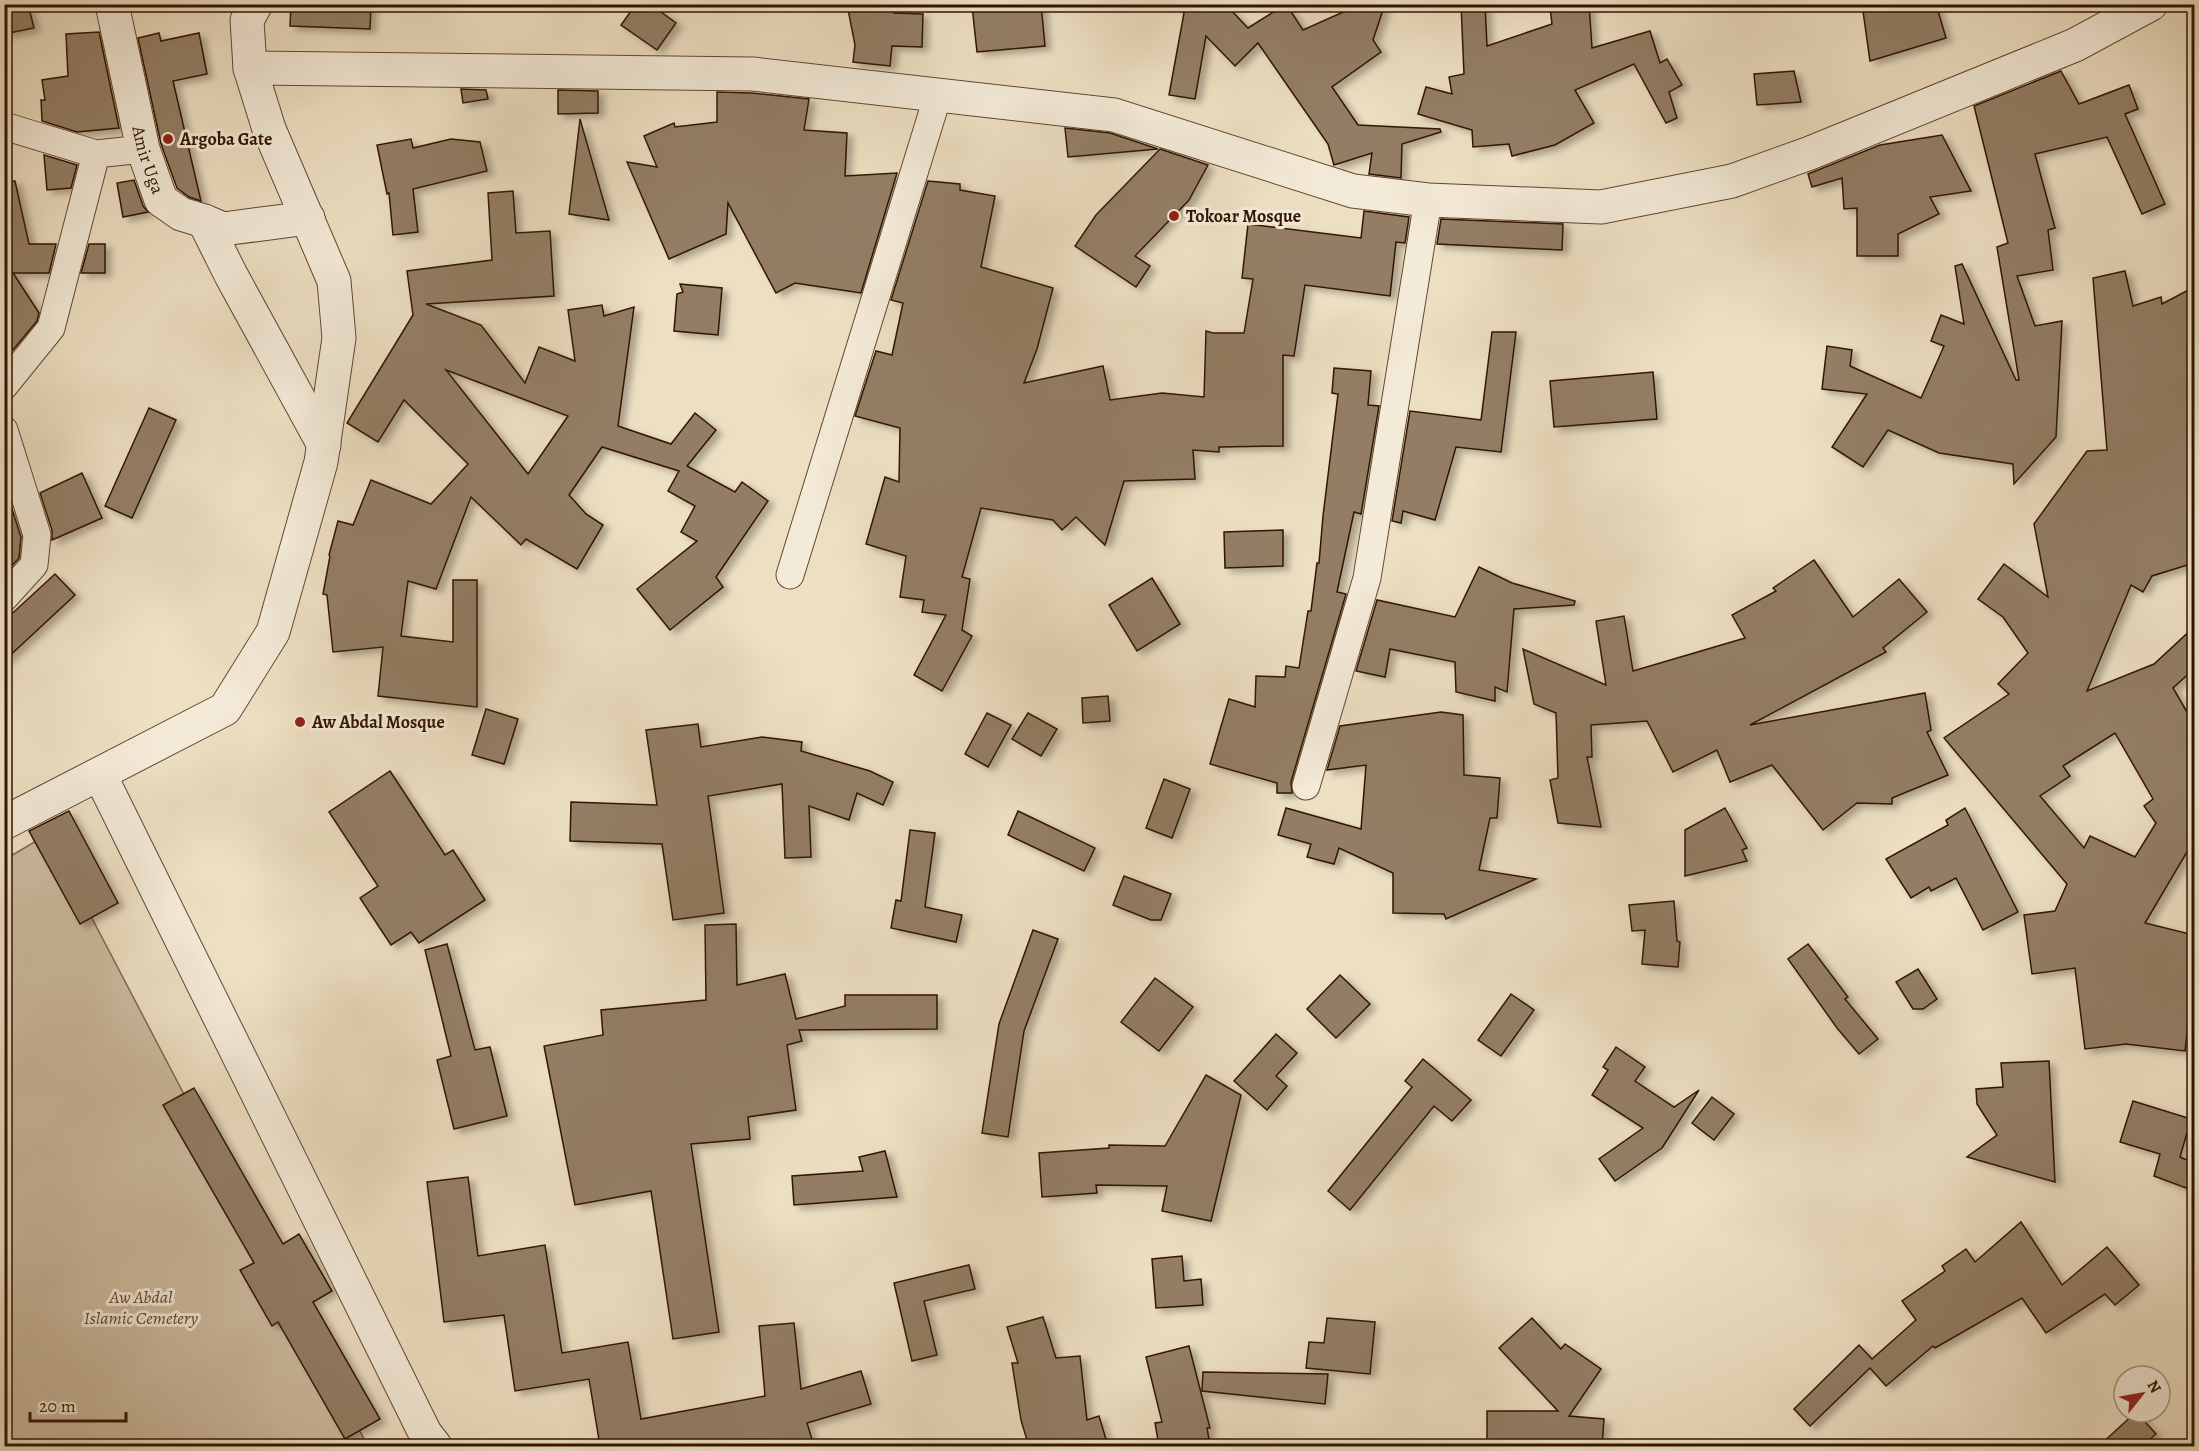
<svg xmlns="http://www.w3.org/2000/svg" width="2199" height="1451" font-family="Alegreya,serif">
	<style>
		.green { fill: #cdbca1; stroke: #806851; stroke-width: 1.5 }
		.building { fill: #937e65; stroke: #321401; stroke-width: 1.5; fill-rule: evenodd; filter: url(#shadow) }
		.lines { fill: none; stroke-linecap: round; stroke-linejoin: round }
		.minor-casing { stroke: #614731; stroke-width: 29 }
		.tertiary-casing { stroke: #614731; stroke-width: 35 }
		.minor { stroke: #f3ead7; stroke-width: 27 }
		.tertiary { stroke: #f3ead7; stroke-width: 33 }
		.poi-dot { fill: #8f2418; stroke: #f3ead7; stroke-width: 2 }
		.labels { text-anchor: middle; dominant-baseline: central; stroke-width: 6; stroke-linejoin: round; paint-order: stroke }
		.poi-label { font-size: 18px; font-weight: bold; fill: #321401; stroke: #f3ead7; text-anchor: start }
		.street-label { font-size: 18px; fill: #321401; stroke: #f3ead7 }
		.park-label { font-size: 18px; font-style: italic; fill: #604631; stroke: #f3ead7 }
	</style>
	<defs>
		<filter id="shadow"><feDropShadow dx="6" dy="4" stdDeviation="3" flood-color="#0004"/></filter>
	</defs>
	<rect width="100%" height="100%" fill="#eddfc2"/>
	<filter id="stains"><feTurbulence type="fractalNoise" baseFrequency=".00333" numOctaves="4"/><feColorMatrix values="0 0 0 0 .2 0 0 0 0 .09 0 0 0 0 .02 0 0 0 .5 -.17"/></filter>
	<radialGradient id="worn" r=".72"><stop offset=".6" stop-color="#630" stop-opacity="0"/><stop offset="1" stop-color="#630" stop-opacity=".3"/></radialGradient>
	<polygon class="green" points="48,834 364,1439 361,1446 5,1446 4,860"/>
	<g class="building">
		<polygon points="4,4 28,4 34,28 4,34"/>
		<polygon points="291,4 371,4 370,29 290,26"/>
		<polygon points="636,4 650,4 676,23 657,50 621,25"/>
		<polygon points="847,4 893,4 894,13 923,14 922,47 892,46 890,66 853,62 855,45"/>
		<polygon points="990,4 1041,4 1045,46 977,52 972,6"/>
		<polygon points="1175,4 1225,4 1248,28 1286,4 1303,30 1361,4 1385,4 1373,40 1381,52 1332,87 1358,125 1440,129 1441,132 1402,144 1401,178 1369,174 1372,153 1334,165 1328,144 1258,43 1235,66 1206,36 1195,99 1169,95 1184,13"/>
		<polygon points="1461,4 1485,4 1487,46 1552,24 1550,7 1589,4 1592,48 1650,31 1660,63 1667,59 1682,85 1669,92 1677,118 1666,123 1634,64 1575,90 1594,123 1555,145 1512,156 1509,144 1473,147 1472,130 1418,114 1426,87 1452,94 1449,77 1464,74"/>
		<polygon points="1862,4 1936,4 1946,38 1870,61"/>
		<polygon points="99,32 119,128 77,132 42,121 41,100 45,100 42,80 68,76 66,34"/>
		<polygon points="159,33 161,41 199,33 207,74 173,81 201,201 189,197 177,188 161,144 138,38"/>
		<polygon points="1794,71 1801,102 1757,105 1754,74"/>
		<polygon points="2061,71 2079,104 2129,85 2138,109 2125,114 2165,204 2142,214 2107,137 2035,154 2055,228 2048,230 2053,270 2017,276 2035,326 2062,321 2056,437 2014,484 2013,464 1939,453 1888,430 1863,467 1832,447 1867,394 1822,389 1827,346 1852,350 1850,366 1921,398 1944,346 1931,341 1941,315 1964,324 1955,266 1962,264 2016,380 2019,380 1997,247 2008,243 1974,106"/>
		<polygon points="461,89 486,90 488,99 463,103"/>
		<polygon points="558,90 598,91 598,113 558,114"/>
		<polygon points="717,92 752,93 809,99 804,130 847,133 845,176 897,173 861,293 795,283 776,293 728,203 726,234 669,259 627,162 657,167 644,136 674,123 675,127 717,122"/>
		<polygon points="580,119 609,220 569,214"/>
		<polygon points="1065,128 1110,133 1158,149 1068,157"/>
		<polygon points="1942,135 1971,191 1930,197 1939,214 1898,234 1898,256 1857,256 1857,208 1844,209 1842,178 1812,187 1808,174 1880,145"/>
		<polygon points="411,139 413,148 451,139 480,142 487,171 413,189 418,232 393,235 389,193 387,194 377,145"/>
		<polygon points="1160,149 1208,165 1189,200 1135,256 1150,266 1136,287 1075,246 1096,215"/>
		<polygon points="44,155 77,165 71,188 47,190"/>
		<polygon points="134,180 143,206 148,212 123,217 117,183"/>
		<polygon points="15,181 29,244 56,244 49,273 13,273 39,313 37,321 13,350 4,337 4,182"/>
		<polygon points="928,181 960,184 960,190 995,196 981,267 1053,288 1037,349 1024,383 1103,366 1110,400 1162,393 1204,397 1206,331 1213,333 1244,333 1253,279 1242,278 1248,224 1361,238 1364,211 1409,217 1405,243 1396,242 1390,296 1305,285 1294,356 1283,355 1283,446 1219,447 1219,452 1193,450 1195,479 1124,481 1105,545 1076,517 1062,530 1053,520 981,508 962,577 970,579 962,630 972,636 942,691 914,675 946,615 922,612 924,600 900,597 906,556 866,544 885,477 899,482 900,428 855,416 876,351 892,355 903,303 891,300"/>
		<path d="M513 191 516 233 550 231 554 296 426 304 481 325 525 383 539 347 575 361 568 310 602 305 604 316 634 307 618 426 671 444 695 413 716 430 687 466 735 492 742 482 768 501 716 577 723 587 670 630 637 589 697 541 681 532 695 506 668 491 679 471 602 447 569 495 586 514 603 525 577 569 526 539 521 545 471 497 436 589 408 581 401 636 453 642V580H477V707L378 696 383 647 333 652 327 595 323 594 330 556 329 555 338 521 353 525 371 480 431 504 468 464 404 400 378 442 347 423 413 315 407 271 492 260 488 193ZM446 370 568 416 528 474Z"/>
		<polygon points="1441,219 1563,224 1562,250 1437,244"/>
		<polygon points="89,244 105,244 105,273 81,273"/>
		<path d="M2125 271 2133 306 2161 297 2162 304 2194 287V563L2152 576 2143 592 2131 585 2087 691 2154 664 2194 627V669L2173 688 2194 724V840L2145 923 2194 935V971L2185 1051 2126 1044 2085 1049 2075 968 2032 974 2024 915 2055 911 2067 884 1944 738 2009 694 1998 684 2028 653 2003 617 1978 599 2004 564 2048 597 2034 524 2087 451 2107 450 2093 278ZM2115 733 2153 799 2144 806 2156 823 2135 857 2090 836 2084 848 2040 796 2070 776 2063 766Z"/>
		<polygon points="680,284 722,288 718,335 674,331 677,294 683,292"/>
		<polygon points="1492,332 1516,332 1501,452 1456,447 1435,520 1403,511 1401,523 1392,521 1410,411 1481,420"/>
		<polygon points="1334,368 1371,371 1368,405 1379,406 1361,514 1354,512 1337,592 1346,594 1291,782 1292,793 1277,793 1277,783 1210,764 1229,699 1255,707 1256,676 1285,677 1286,666 1299,668 1308,611 1311,611 1317,563 1319,563 1323,516 1338,394 1332,393"/>
		<polygon points="1653,372 1657,419 1554,427 1550,381"/>
		<polygon points="149,408 176,420 132,518 105,506"/>
		<polygon points="82,473 102,518 52,540 52,530 40,493"/>
		<polygon points="11,506 21,537 19,558 4,574 4,509"/>
		<polygon points="1283,530 1283,566 1225,568 1224,532"/>
		<polygon points="1814,560 1853,617 1899,579 1927,612 1883,648 1886,652 1750,725 1925,693 1931,730 1927,732 1948,775 1892,798 1892,804 1857,803 1823,830 1772,765 1730,782 1717,750 1673,772 1647,721 1591,725 1592,757 1587,757 1601,827 1558,823 1550,780 1558,778 1556,713 1534,704 1523,649 1606,685 1596,621 1624,616 1633,671 1745,638 1732,615 1776,591 1773,588"/>
		<polygon points="1479,567 1512,583 1575,601 1574,605 1514,609 1507,692 1495,687 1495,701 1456,692 1455,662 1390,649 1385,677 1356,671 1377,600 1455,617"/>
		<polygon points="55,574 75,595 4,661 4,621"/>
		<polygon points="1152,578 1180,624 1137,651 1109,605"/>
		<polygon points="1108,696 1110,721 1083,723 1082,698"/>
		<polygon points="486,709 518,719 504,764 472,755"/>
		<polygon points="1441,712 1463,715 1464,775 1500,778 1497,818 1490,818 1479,870 1536,879 1446,919 1444,914 1393,913 1393,873 1339,848 1334,864 1307,857 1311,844 1278,835 1286,808 1361,829 1366,765 1327,770 1340,726"/>
		<polygon points="987,713 1011,725 988,767 965,754"/>
		<polygon points="1028,713 1057,729 1041,756 1012,739"/>
		<polygon points="698,724 701,747 762,737 802,742 801,751 870,771 893,782 883,805 857,793 849,820 809,806 811,857 785,858 782,784 708,796 724,913 673,920 662,844 570,841 571,802 657,805 646,730"/>
		<polygon points="390,771 445,855 453,850 485,900 419,943 411,932 391,945 360,898 378,886 329,812"/>
		<polygon points="1164,779 1190,789 1172,838 1146,828"/>
		<polygon points="1725,808 1747,848 1742,850 1747,861 1685,876 1685,830"/>
		<polygon points="1965,808 2018,912 1983,930 1956,878 1931,891 1929,887 1911,898 1886,859 1948,825 1946,820"/>
		<polygon points="69,811 118,903 80,924 29,831"/>
		<polygon points="1018,811 1095,848 1084,871 1008,835"/>
		<polygon points="910,830 935,833 925,907 962,915 956,942 891,928 896,900 901,901"/>
		<polygon points="1124,876 1171,894 1161,920 1151,920 1113,905"/>
		<polygon points="1674,901 1677,941 1680,942 1678,967 1642,964 1645,930 1632,931 1629,905"/>
		<polygon points="736,924 737,985 785,974 796,1019 845,1006 845,995 937,995 937,1029 799,1030 802,1041 787,1045 796,1110 748,1117 750,1139 691,1144 719,1332 673,1339 651,1191 575,1205 544,1046 603,1035 601,1010 706,1000 705,925"/>
		<polygon points="1033,930 1058,939 1024,1031 1008,1137 982,1133 999,1024"/>
		<polygon points="447,944 475,1050 490,1047 507,1116 454,1129 437,1060 451,1056 425,950"/>
		<polygon points="1808,944 1848,997 1845,999 1878,1039 1859,1054 1837,1028 1788,959"/>
		<polygon points="1918,969 1937,999 1923,1009 1913,1009 1896,982"/>
		<polygon points="1340,975 1370,1004 1336,1038 1307,1009"/>
		<polygon points="1155,978 1193,1007 1159,1051 1121,1022"/>
		<polygon points="1511,994 1534,1010 1501,1056 1478,1040"/>
		<polygon points="1276,1034 1297,1053 1276,1076 1287,1086 1267,1110 1234,1081"/>
		<polygon points="1616,1047 1645,1067 1635,1081 1674,1107 1699,1090 1662,1148 1615,1181 1599,1159 1643,1128 1592,1095 1608,1070 1603,1067"/>
		<polygon points="1423,1059 1471,1100 1452,1121 1434,1106 1350,1210 1328,1191 1412,1087 1405,1081"/>
		<polygon points="2049,1061 2055,1182 1967,1157 1997,1135 1977,1104 1976,1089 2003,1087 2001,1063"/>
		<polygon points="1206,1075 1241,1095 1211,1221 1162,1211 1167,1186 1096,1185 1097,1193 1042,1197 1039,1153 1109,1148 1109,1145 1165,1146"/>
		<polygon points="194,1088 283,1244 299,1234 332,1291 313,1302 380,1419 345,1439 278,1322 272,1326 240,1270 254,1263 163,1105"/>
		<polygon points="1712,1097 1734,1114 1714,1140 1692,1123"/>
		<polygon points="2133,1101 2191,1119 2180,1157 2194,1163 2194,1191 2154,1176 2160,1154 2120,1142"/>
		<polygon points="885,1151 897,1197 794,1205 792,1176 863,1171 859,1157"/>
		<polygon points="468,1177 478,1256 545,1245 562,1353 628,1342 641,1419 765,1396 759,1326 794,1323 801,1389 861,1371 871,1404 807,1423 814,1446 600,1446 589,1379 515,1391 504,1315 444,1322 427,1182"/>
		<polygon points="2021,1222 2062,1285 2107,1247 2139,1285 2115,1305 2105,1294 2046,1333 2022,1298 1935,1348 1933,1346 1886,1386 1870,1368 1810,1426 1794,1409 1859,1345 1872,1359 1916,1320 1902,1301 1945,1271 1942,1266 1966,1249 1975,1262"/>
		<polygon points="1182,1256 1184,1281 1201,1279 1203,1305 1156,1308 1152,1259"/>
		<polygon points="969,1265 975,1289 924,1301 937,1355 912,1361 894,1283"/>
		<polygon points="1043,1317 1056,1358 1080,1356 1087,1420 1099,1416 1108,1446 1023,1446 1023,1442 1027,1440 1021,1420 1012,1363 1018,1363 1007,1327"/>
		<polygon points="1327,1318 1375,1322 1370,1374 1306,1368 1309,1342 1324,1343"/>
		<polygon points="1532,1318 1561,1349 1565,1344 1601,1369 1569,1416 1604,1419 1602,1446 1487,1446 1487,1411 1558,1411 1499,1348"/>
		<polygon points="1189,1346 1210,1428 1207,1428 1209,1439 1159,1446 1155,1423 1162,1422 1146,1357"/>
		<polygon points="1203,1372 1328,1374 1325,1404 1202,1391"/>
		<polygon points="2136,1412 2156,1434 2142,1446 2099,1446"/>
	</g>
	<g class="lines">
		<g class="minor-casing">
			<g id="minor">
				<polyline points="4,126 96,154"/>
				<polyline points="4,386 51,328 96,154 143,149"/>
				<polyline points="4,430 37,535 34,565 4,598"/>
				<polyline points="790,575 938,95"/>
				<polyline points="1306,786 1367,578 1428,200"/>
			</g>
		</g>
		<g class="tertiary-casing">
			<g id="tertiary">
				<path id="s1" d="M112 4 143 149 161 200 181 214 204 221 223 229 308 218"/>
				<polyline points="250,68 753,74 1114,115 1353,191 1428,200 1601,207 1732,181 1810,153 2075,45 2151,4"/>
				<polyline points="204,221 231,275 324,445"/>
				<polyline points="100,775 425,1433 435,1446"/>
				<polyline points="4,823 225,709 273,632 321,462 339,338 334,281 269,129 250,68 247,20 256,4"/>
			</g>
		</g>
		<use href="#minor" class="minor"/>
		<use href="#tertiary" class="tertiary"/>
	</g>
	<g class="poi-dot">
		<circle cx="168" cy="139" r="6"/>
		<circle cx="1174" cy="216" r="6"/>
		<circle cx="300" cy="722" r="6"/>
	</g>
	<g class="labels">
		<g class="poi-label">
			<text x="180" y="139">Argoba Gate</text>
			<text x="1186" y="216">Tokoar Mosque</text>
			<text x="312" y="722">Aw Abdal Mosque</text>
		</g>
		<g class="street-label">
			<text stroke="none"><textPath href="#s1" startOffset="160">Amir Uga</textPath></text>
		</g>
		<g class="park-label">
			<text x="141" y="1297">Aw Abdal<tspan x="141" dy="21">Islamic Cemetery</tspan></text>
		</g>
	</g>
	<rect width="2199" height="1451" fill="none" stroke="#eddfc2" stroke-width="24"/>
	<rect x="6" y="6" width="2187" height="1439" fill="none" stroke="#321401" stroke-width="3"/>
	<rect x="12" y="12" width="2175" height="1427" fill="none" stroke="#321401" stroke-width="1.5"/>
	<g transform="translate(2142 1394) rotate(59)"><circle r="28" fill="#f3ead7" stroke="#a69481" stroke-width="1.5"/>
	<path d="M0-4.5L10 22L0 15L-10 22Z" fill="#8f2418"/>
	<text y="-9" font-size="16" font-weight="bold" text-anchor="middle" fill="#321401">N</text>
	</g>
	<path d="M30 1412v9h96v-9" fill="none" stroke="#321401" stroke-width="3"/>
	<text x="39" y="1412" font-size="18" fill="#321401" stroke="#f3ead7" stroke-width="4.5" paint-order="stroke">20 m</text>
	<rect width="100%" height="100%" filter="url(#stains)"/>
	<rect width="100%" height="100%" fill="url(#worn)"/>
</svg>
